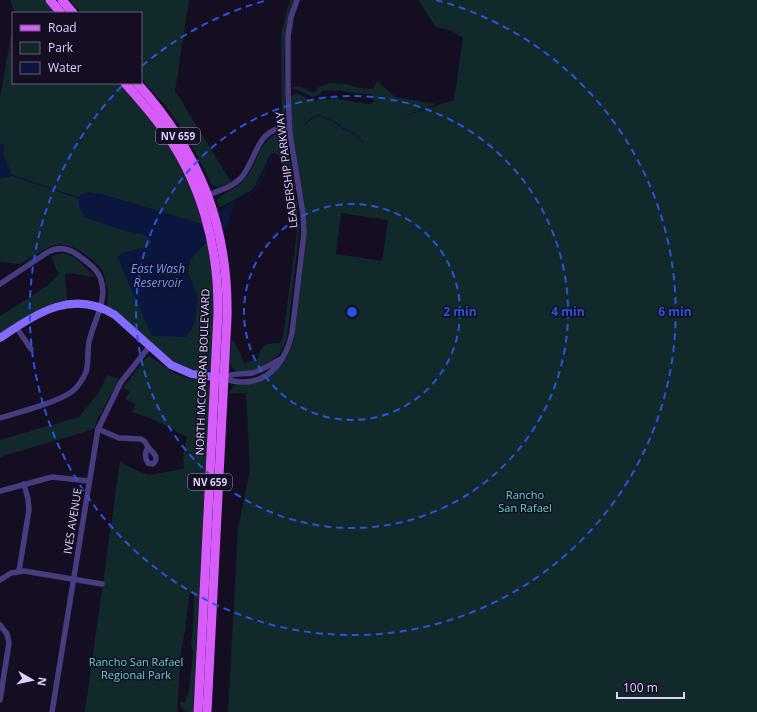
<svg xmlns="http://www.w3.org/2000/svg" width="757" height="712" font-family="'Open Sans',sans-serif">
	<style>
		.green { fill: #12292c; fill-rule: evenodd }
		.water { fill: #0b163f }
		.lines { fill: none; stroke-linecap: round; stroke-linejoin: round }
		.stream { stroke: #0b163f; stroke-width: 1.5 }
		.street { stroke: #483b80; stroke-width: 5.5 }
		.secondary { stroke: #846bfb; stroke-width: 8 }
		.primary { stroke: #d75cfa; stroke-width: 9 }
		.ring { fill: none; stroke: #2755da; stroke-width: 2; stroke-dasharray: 7 5 }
		.labels { text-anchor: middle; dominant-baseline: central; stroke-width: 3; stroke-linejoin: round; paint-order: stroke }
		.shield { fill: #150e23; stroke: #a196bc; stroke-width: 1 }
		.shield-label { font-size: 10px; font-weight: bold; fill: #ddd1fe }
		.street-label { font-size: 11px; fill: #ddd1fe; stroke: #150e23 }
		.park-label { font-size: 11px; fill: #5fdccf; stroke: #150e23 }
		.water-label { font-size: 12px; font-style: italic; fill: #629dfb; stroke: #150e23 }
		.centre { fill: #2755da; stroke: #150e23; stroke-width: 2 }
		.ring-label { font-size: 12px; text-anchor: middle; font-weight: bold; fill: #2755da; stroke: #150e23; stroke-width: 3; stroke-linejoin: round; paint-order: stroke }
	</style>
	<rect width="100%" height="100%" fill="#150e23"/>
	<g class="green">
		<polygon points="10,0 44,0 56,13 15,13"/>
		<polygon points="70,0 189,0 175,91 231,182 218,188 217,187 212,185 195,151 178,123 165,105 141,79 141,13 82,13"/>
		<path d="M290 0H294C280 38 285 80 286 120L282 124 281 46 282 29Z"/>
		<path d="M418 0H757V712H228L238 529 250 470 246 393H230V391L236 383C247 383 251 381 260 376 282 366 287 362 294 339L306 237 305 214 293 138 291 96 297 93 312 101 335 98 354 102 369 104 374 102 372 94C355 95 339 88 322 91L319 95 312 97 301 91 291 88C304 83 304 92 315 92L319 87 330 83 347 84 358 88 373 89 377 81 395 97 437 104 397 119 454 100 463 38 450 30 436 27ZM341 213 388 220 382 261 336 254Z"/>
		<path d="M13 24V83H119C130 96 142 108 152 122 191 172 211 234 214 297 215 320 212 344 211 367L209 371H203L187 368 170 360 107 307 108 290 103 271 97 264 81 251 72 247 60 244 51 246 20 264 0 262V98Z"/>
		<path d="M281 131 285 133 297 204 299 232 287 337C285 345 282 351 277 356 269 364 239 380 232 367 228 360 231 348 232 339L240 353 244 363 258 359C261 345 266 343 280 343L283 337 297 232 295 207 290 174 289 171 283 165 278 155 273 153 270 155 255 186 250 191 219 208 217 200C222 192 237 189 244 180 260 163 256 142 281 131Z"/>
		<path d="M63 253 74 257 95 277 68 273 65 274 67 300C40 305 22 319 0 334V316L47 286 60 273 57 271 51 257 55 255Z"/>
		<polygon points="149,356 176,374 187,378 206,381 210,385 193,712 186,712 180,705 180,702 185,702 189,692 193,652 191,643 193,628 194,595 192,592 190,594 189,598 185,631 181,651 177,712 85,712 120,461 131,468 149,475 184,469 183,456 187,437 155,420 132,412 136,404 125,399 130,392 123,388 146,358"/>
		<polygon points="107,375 119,379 98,418 94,429 0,457 0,440 79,417 100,391"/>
	</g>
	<g class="water">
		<polygon points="2,143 5,145 3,154 11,172 11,177 0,179 0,145"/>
		<path d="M87 192 102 194 202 224 211 222 217 214 234 200 231 215 226 228 207 242 190 260 188 272 198 298 196 317 192 329 186 337 152 336 117 257C127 248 142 251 152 243L149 239 144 235 128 232 84 217C80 210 77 204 80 195Z"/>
	</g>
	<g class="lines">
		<g class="stream">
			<polyline points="305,124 315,116 320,116 332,120 344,129 354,133 363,142"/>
			<polyline points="11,175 79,198"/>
			<path d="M232 205C263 191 258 182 273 155"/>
		</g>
		<g class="street">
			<path d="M208 195C219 191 232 187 241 178 258 158 255 128 289 127"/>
			<path d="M0 284 48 252C59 246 69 248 79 256 87 262 98 269 101 280 108 300 93 322 89 342 87 352 89 362 86 372 83 379 79 385 74 390 60 402 19 412 0 418"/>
			<polyline points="16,327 31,349"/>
			<path d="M281 359C271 364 263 370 252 373 242 375 233 372 224 378 231 382 238 382 245 382 272 381 287 357 292 333L304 233 303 214 290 134 288 92V36L291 17 297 0"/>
			<path d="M98 429 119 438 141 439C146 441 145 443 148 447 153 453 160 457 153 464L148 463C144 457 145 452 148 447"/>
			<polyline points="0,491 52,477 89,481"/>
			<polyline points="19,571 29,510 28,499 24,484"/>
			<polyline points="0,580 11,573 24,571 102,584"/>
			<polyline points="0,625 7,634 9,643 0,700"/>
			<polyline points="52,712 98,429 121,382 149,347"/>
		</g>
		<path class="secondary" d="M0 338C36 314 72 288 115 315L171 365 192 374 221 378"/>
		<g class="primary">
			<polyline points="50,0 61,13"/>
			<polyline points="62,0 73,13"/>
			<path d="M125 83C137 97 149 110 160 125 201 180 219 246 218 314L198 712"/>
			<path d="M137 83C199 152 229 225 227 318L207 712"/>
		</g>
	</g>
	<g class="ring">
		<circle cx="352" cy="312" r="108"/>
		<circle cx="352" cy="312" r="216"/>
		<path d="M142 66A323 323 0 0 1 268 0M436 0A323 323 0 1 1 124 84"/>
	</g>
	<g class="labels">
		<g class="shield">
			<rect x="156" y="128" width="44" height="16" rx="3"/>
			<rect x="188" y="474" width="44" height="16" rx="3"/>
		</g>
		<g class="shield-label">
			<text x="178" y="136">NV 659</text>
			<text x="210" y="482">NV 659</text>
		</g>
		<g class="street-label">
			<text transform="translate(286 170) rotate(-97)">LEADERSHIP PARKWAY</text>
			<text transform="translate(202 372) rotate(-88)">NORTH MCCARRAN BOULEVARD</text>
			<text transform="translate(72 521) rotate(-81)">IVES AVENUE</text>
		</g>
		<g class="park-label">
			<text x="525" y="494">Rancho<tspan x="525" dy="13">San Rafael</tspan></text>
			<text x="136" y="661">Rancho San Rafael<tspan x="136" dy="13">Regional Park</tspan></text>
		</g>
		<g class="water-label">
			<text x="158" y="268">East Wash<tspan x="158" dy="14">Reservoir</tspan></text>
		</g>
	</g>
	<circle cx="352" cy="312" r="6" class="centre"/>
	<g class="ring-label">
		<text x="460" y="316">2 min</text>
		<text x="568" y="316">4 min</text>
		<text x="675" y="316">6 min</text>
	</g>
	<rect x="12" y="12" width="130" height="72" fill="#150e23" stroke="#655c7b"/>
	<rect x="20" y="25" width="20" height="6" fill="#d75cfa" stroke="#655c7b"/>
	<text x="48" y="32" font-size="12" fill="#ddd1fe">Road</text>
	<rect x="20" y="42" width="20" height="12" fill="#12292c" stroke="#655c7b"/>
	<text x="48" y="52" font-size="12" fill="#ddd1fe">Park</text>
	<rect x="20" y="62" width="20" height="12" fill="#0b163f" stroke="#655c7b"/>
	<text x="48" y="72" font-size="12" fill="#ddd1fe">Water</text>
	<g transform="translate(32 680) rotate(99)" stroke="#150e23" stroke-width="3" paint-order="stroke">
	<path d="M0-3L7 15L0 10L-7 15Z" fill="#ddd1fe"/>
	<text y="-6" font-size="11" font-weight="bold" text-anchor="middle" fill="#ddd1fe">N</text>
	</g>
	<path d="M617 692v6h67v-6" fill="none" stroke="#ddd1fe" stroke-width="2"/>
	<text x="623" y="692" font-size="12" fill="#ddd1fe" stroke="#150e23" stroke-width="3" paint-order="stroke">100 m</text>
</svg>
